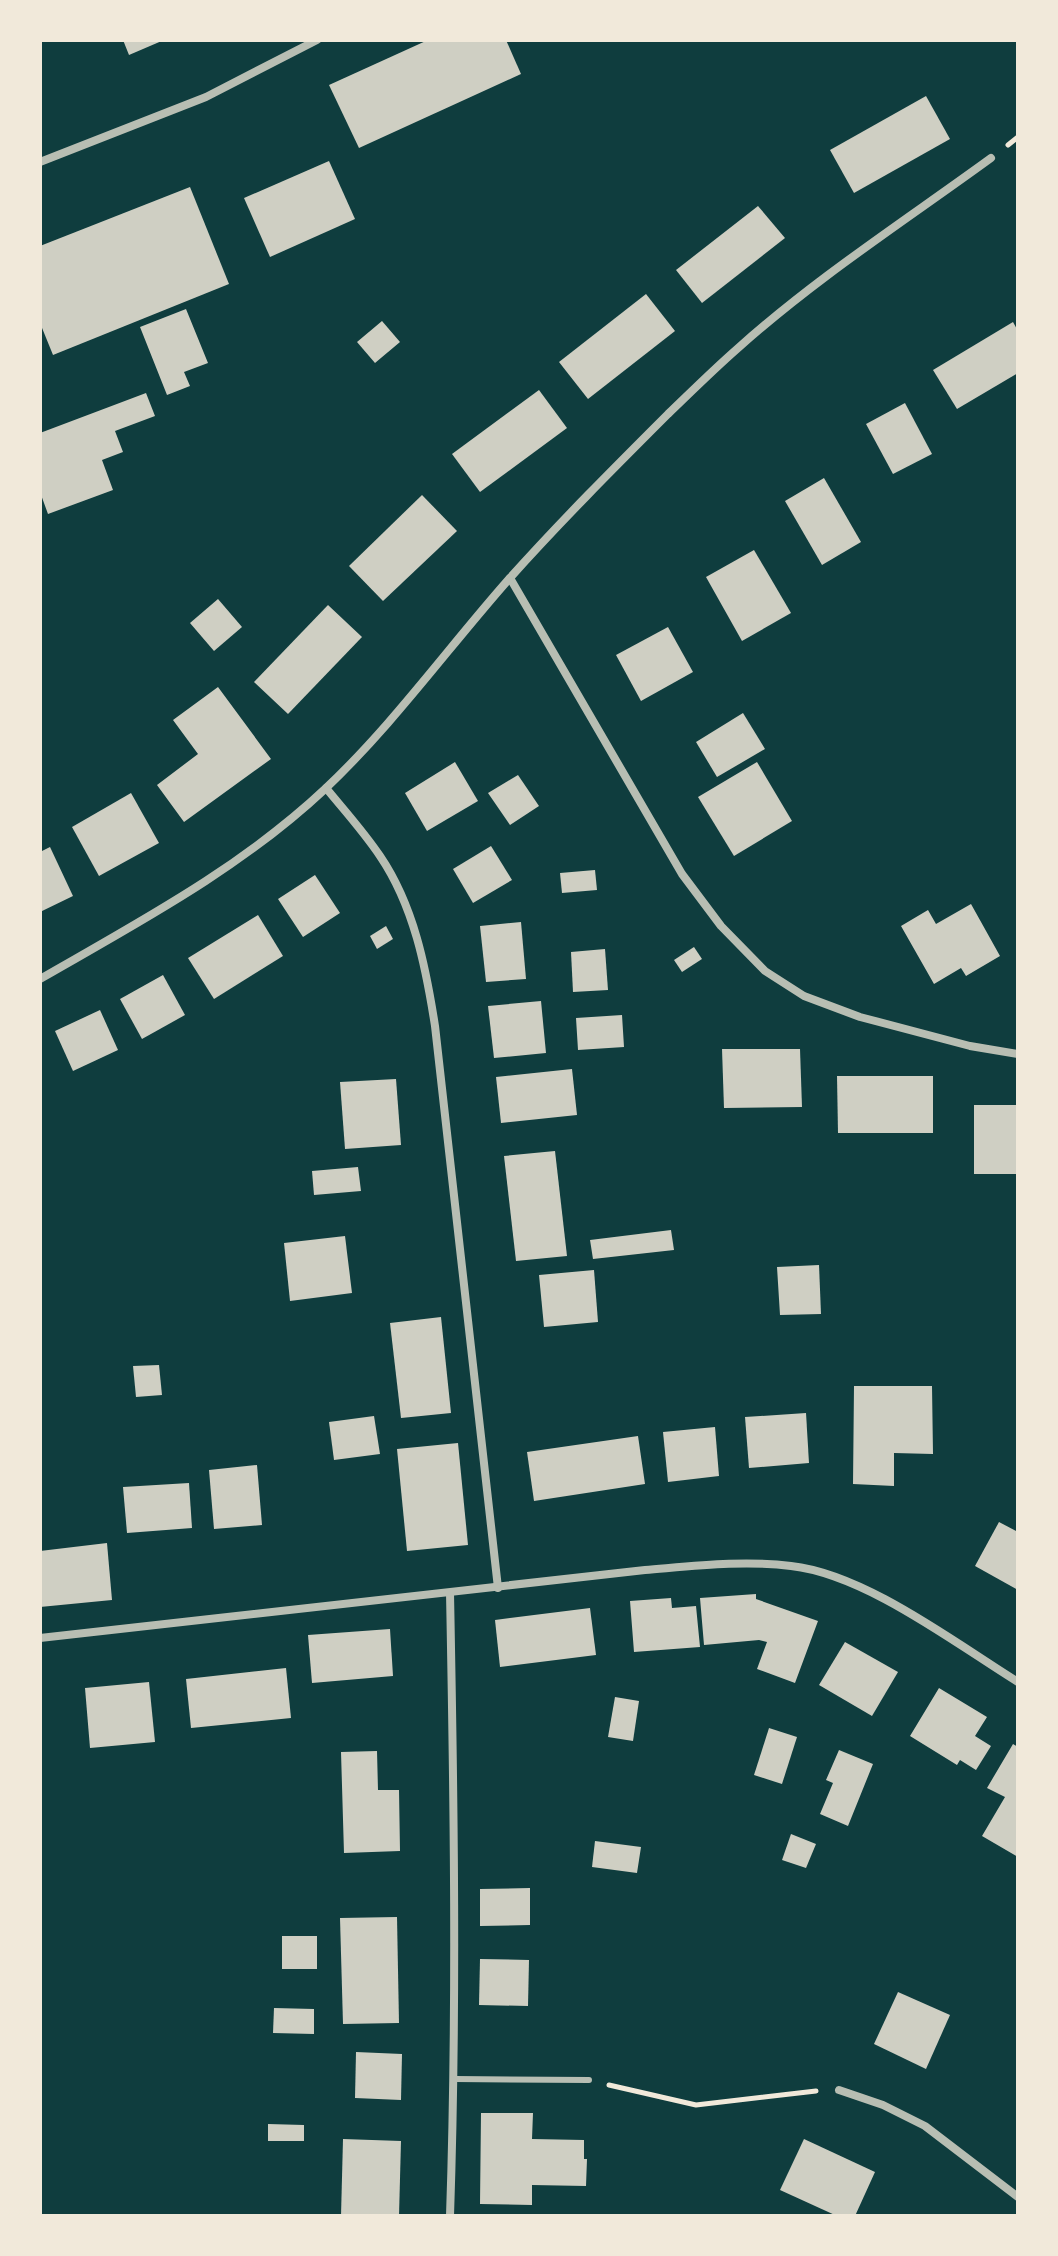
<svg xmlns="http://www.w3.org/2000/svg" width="1058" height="2256" font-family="Karla,sans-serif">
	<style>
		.building { fill: #cfcfc3 }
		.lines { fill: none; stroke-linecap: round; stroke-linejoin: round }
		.path { stroke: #f1e9da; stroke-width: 5 }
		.service { stroke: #b8beb3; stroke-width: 6 }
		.minor { stroke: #b8beb3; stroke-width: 8 }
	</style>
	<rect width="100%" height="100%" fill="#0f3d3e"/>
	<g class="building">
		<polygon points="123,40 164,40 129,55"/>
		<polygon points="428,40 506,40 521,74 359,148 329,85"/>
		<polygon points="926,96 950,139 854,193 830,150"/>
		<polygon points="329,161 355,219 270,257 244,198"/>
		<polygon points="190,187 229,284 53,355 40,323 40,246"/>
		<polygon points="758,206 785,238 702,303 676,270"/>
		<polygon points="646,294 675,331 588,399 559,362"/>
		<polygon points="186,309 208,363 184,372 190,386 167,395 140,327"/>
		<polygon points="382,321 400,342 375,363 357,342"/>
		<polygon points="1013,322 1018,331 1018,373 957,409 933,370"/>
		<polygon points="539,390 567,428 480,492 452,454"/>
		<polygon points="146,393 155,416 115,431 123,452 102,460 113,490 48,514 40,492 40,433"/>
		<polygon points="905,403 932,454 893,474 866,424"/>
		<polygon points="824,478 861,542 822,565 785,501"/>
		<polygon points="422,495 457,531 383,601 349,566"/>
		<polygon points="754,550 791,613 742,641 706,577"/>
		<polygon points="218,599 242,627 214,651 190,623"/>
		<polygon points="328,605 362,637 288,714 254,682"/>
		<polygon points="668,627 693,672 641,701 616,655"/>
		<polygon points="218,687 271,759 184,822 157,785 198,754 173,720"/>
		<polygon points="743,713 765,749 717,777 696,742"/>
		<polygon points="455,762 478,801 427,831 405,793"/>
		<polygon points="757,762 792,821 734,856 698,797"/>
		<polygon points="518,775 539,806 510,825 488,793"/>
		<polygon points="131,793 159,843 99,876 72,827"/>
		<polygon points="491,846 512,880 473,903 453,869"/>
		<polygon points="50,847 73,896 40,912 40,852"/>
		<polygon points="595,870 597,890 562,893 560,873"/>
		<polygon points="315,875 340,913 303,937 278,899"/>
		<polygon points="971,904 1000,956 966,976 961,968 934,984 901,926 928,910 936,924"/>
		<polygon points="258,915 283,956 214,999 188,958"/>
		<polygon points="521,922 526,979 486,982 480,926"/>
		<polygon points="386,926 393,939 377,949 370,936"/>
		<polygon points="694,947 702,959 682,972 674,960"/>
		<polygon points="605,949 608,990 573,992 571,952"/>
		<polygon points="163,975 185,1015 142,1039 120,999"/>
		<polygon points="541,1001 546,1053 494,1058 488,1006"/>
		<polygon points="100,1010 118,1050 73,1071 55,1031"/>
		<polygon points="622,1015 624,1047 578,1050 576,1018"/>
		<polygon points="722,1049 800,1049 802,1107 724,1108"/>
		<polygon points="572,1069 577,1115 501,1123 496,1077"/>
		<polygon points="837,1076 933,1076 933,1133 838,1133"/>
		<polygon points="396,1079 401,1145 345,1149 340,1082"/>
		<rect x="974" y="1105" width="44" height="69"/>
		<polygon points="555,1151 567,1256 516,1261 504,1156"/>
		<polygon points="358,1167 361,1191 314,1195 312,1171"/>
		<polygon points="671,1230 674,1250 593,1259 590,1240"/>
		<polygon points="345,1236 352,1293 290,1301 284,1243"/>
		<polygon points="819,1265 821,1314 780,1315 777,1267"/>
		<polygon points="594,1270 598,1322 544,1327 539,1275"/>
		<polygon points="441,1317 451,1413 401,1418 390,1323"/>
		<polygon points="159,1365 162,1395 136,1397 133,1366"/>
		<polygon points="854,1386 932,1386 933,1454 894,1453 894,1486 853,1484"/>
		<polygon points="806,1413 809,1463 749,1468 745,1417"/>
		<polygon points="374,1416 380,1454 334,1460 329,1422"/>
		<polygon points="715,1427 719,1476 668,1482 663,1432"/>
		<polygon points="638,1436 645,1484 534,1501 527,1452"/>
		<polygon points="458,1443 468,1545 407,1551 397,1449"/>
		<polygon points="257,1465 262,1525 214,1529 209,1470"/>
		<polygon points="189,1483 192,1528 127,1533 123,1487"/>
		<polygon points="999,1522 1018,1532 1018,1590 975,1566"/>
		<polygon points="107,1543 112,1600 40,1607 40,1551"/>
		<polygon points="756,1594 756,1599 818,1621 795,1683 757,1669 767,1642 759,1640 704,1645 700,1598"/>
		<polygon points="671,1598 672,1608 696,1606 700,1647 634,1652 630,1601"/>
		<polygon points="590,1608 596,1655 500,1667 495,1620"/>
		<polygon points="390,1629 393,1676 312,1683 308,1635"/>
		<polygon points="845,1642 898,1672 872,1716 819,1685"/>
		<polygon points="286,1668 291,1718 191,1728 186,1679"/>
		<polygon points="149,1682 155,1742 90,1748 85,1688"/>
		<polygon points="939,1688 987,1717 975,1736 991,1746 976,1770 960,1760 957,1765 910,1736"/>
		<polygon points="615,1697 639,1701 633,1741 608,1737"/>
		<polygon points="769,1728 797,1737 782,1784 754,1775"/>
		<polygon points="1013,1744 1018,1747 1018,1857 982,1836 1005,1797 987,1788"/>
		<polygon points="839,1750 873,1764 848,1826 820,1814 833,1783 826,1780"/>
		<polygon points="377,1751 378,1790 399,1790 400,1851 344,1853 341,1752"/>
		<polygon points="791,1834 816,1844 806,1868 782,1860"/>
		<polygon points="595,1841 641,1847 637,1873 592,1867"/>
		<polygon points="530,1888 530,1925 480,1926 480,1889"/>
		<polygon points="397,1917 399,2023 343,2024 340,1918"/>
		<rect x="282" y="1936" width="35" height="33"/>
		<polygon points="480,1959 529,1960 528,2006 479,2005"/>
		<polygon points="898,1992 950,2015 926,2069 874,2044"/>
		<polygon points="274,2008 314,2009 314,2034 273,2033"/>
		<polygon points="356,2052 402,2054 401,2100 355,2098"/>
		<polygon points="481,2113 533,2113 532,2139 584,2140 584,2159 587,2159 586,2186 532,2185 532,2205 480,2204"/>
		<polygon points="268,2124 304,2125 304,2141 268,2141"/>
		<polygon points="343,2139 401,2141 399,2216 341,2216"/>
		<polygon points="804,2139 875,2172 855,2216 837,2216 780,2190"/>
	</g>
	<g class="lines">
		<g class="path">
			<polyline points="1008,145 1018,137"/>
			<polyline points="609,2085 696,2105 816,2091"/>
		</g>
		<polyline class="service" points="455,2079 589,2080"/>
		<g class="minor">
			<polyline points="40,162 206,97 317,40"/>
			<polyline points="510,578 682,874 721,926 765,971 804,996 860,1017 970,1046 1018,1054"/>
			<path d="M326 788C344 810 364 832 380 856 414 906 426 968 435 1026L498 1588"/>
			<path d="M40 979C139 922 241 868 325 789 392 726 448 648 509 579 560 522 614 468 668 414 691 392 713 370 737 349 816 278 906 220 991 158"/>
			<path d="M450 1593C454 1801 457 2008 450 2216"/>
			<path d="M40 1638 645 1570C694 1566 743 1560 791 1566 865 1574 955 1643 1018 1682"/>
			<polyline points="839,2090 883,2105 925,2126 1018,2197"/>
		</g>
	</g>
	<rect width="1058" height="2256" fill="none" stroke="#f1e9da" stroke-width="84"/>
</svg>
